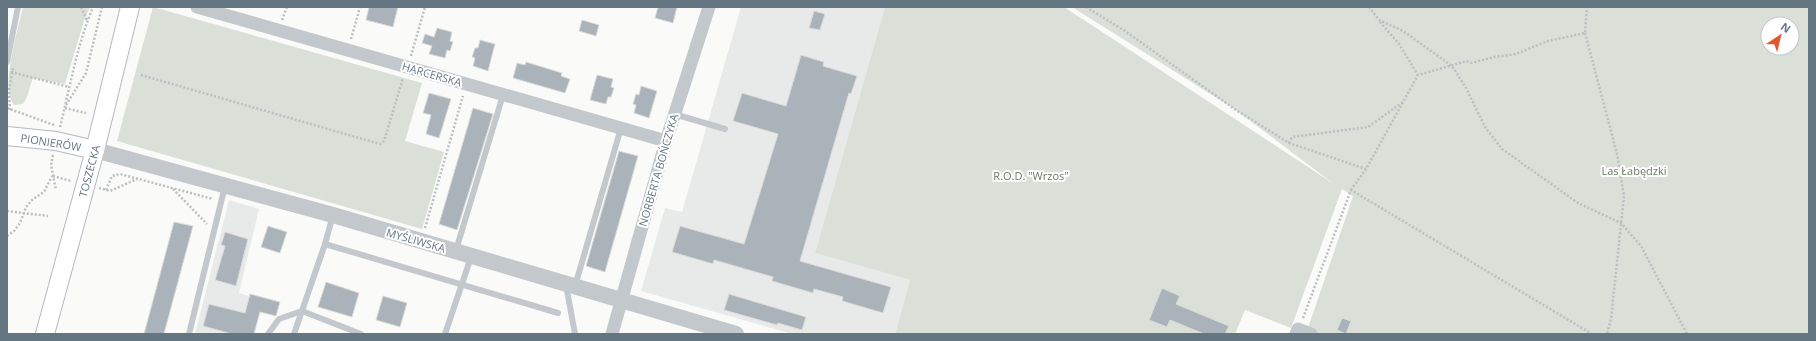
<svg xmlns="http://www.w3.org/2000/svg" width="1816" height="341" font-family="'Open Sans',sans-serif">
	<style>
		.built { fill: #e8e9e9 }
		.green { fill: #dadfd7; fill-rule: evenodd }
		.building { fill: #aab3b9; stroke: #dcdcda }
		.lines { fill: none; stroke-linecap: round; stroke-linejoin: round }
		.secondary-casing { stroke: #b3babf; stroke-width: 20 }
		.path { stroke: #bbbfc2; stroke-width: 2.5; stroke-dasharray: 2 2; stroke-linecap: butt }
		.service { stroke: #c3c8cc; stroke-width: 6 }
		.minor { stroke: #c3c8cc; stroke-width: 13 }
		.tertiary { stroke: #c3c8cc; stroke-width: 16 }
		.secondary { stroke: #fff; stroke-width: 18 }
		.labels { text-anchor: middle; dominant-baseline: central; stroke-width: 4; stroke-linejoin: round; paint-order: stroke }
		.street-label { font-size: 11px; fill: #657683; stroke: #fff }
		.park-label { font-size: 11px; fill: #687a64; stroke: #fff }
	</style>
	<rect width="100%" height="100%" fill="#fafaf8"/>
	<g class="built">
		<polygon points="741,7 885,7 815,253 910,280 895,334 792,334 641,291 665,208 682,212"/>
		<polygon points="229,200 259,209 239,293 249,296 238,334 195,334"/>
	</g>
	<g class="green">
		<path d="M23 7H90L84 21 65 84 33 78C29 87 29 96 23 104L14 105C0 86 18 30 23 7Z"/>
		<polygon points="153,7 422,83 405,141 444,152 422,229 117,141"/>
		<path d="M885 7H1064L1334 184 1236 110 1072 7H1809V334H1306L1353 196 1342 189 1291 328 1245 310 1235 334H895L910 280 815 253ZM1768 24H1792V48H1768Z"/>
	</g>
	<g class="building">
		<polygon points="369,7 398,7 393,27 366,20"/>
		<polygon points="658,7 677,7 673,23 655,18"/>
		<polygon points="814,11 825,14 820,30 809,28"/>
		<polygon points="582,20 599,25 596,36 579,31"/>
		<polygon points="437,28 452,32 450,41 453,42 450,51 447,50 445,58 429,54 432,46 422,43 425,34 434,37"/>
		<polygon points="480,40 495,44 488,71 473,66 475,58 472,57 475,48 478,48"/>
		<polygon points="801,55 824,62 823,66 857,76 851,94 849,93 800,261 891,287 883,313 842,301 843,297 814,289 813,293 772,281 773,277 714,260 713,264 672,252 680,226 744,244 778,134 733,121 738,105 742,93 786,106"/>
		<polygon points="526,62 562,73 561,76 570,79 565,93 513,78 517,63 525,65"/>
		<polygon points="597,75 613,79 611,87 614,88 611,97 608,97 606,104 590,100"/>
		<polygon points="641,86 657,91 649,118 634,113 636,105 633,104 636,94 639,95"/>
		<polygon points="429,93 451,99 439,138 426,134 431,115 423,113"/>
		<polygon points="473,108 493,114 457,230 439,224"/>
		<polygon points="619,151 638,156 605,272 586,266"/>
		<polygon points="174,222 193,226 165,330 164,334 144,334"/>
		<polygon points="268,226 287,232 280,253 261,247"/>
		<polygon points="225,232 248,239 236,286 215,280 225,246 221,245"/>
		<polygon points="326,282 359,293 352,317 318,307"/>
		<polygon points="1162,288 1180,296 1176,304 1229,326 1225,334 1204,334 1170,320 1167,327 1149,320"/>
		<polygon points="250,294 280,302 276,316 260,312 254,334 232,334 203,326 209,304 245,313"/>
		<polygon points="729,294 806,317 802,330 778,323 777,325 724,310"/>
		<polygon points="383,296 407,303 400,327 376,320"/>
		<polygon points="1342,318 1351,321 1346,334 1337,330"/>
	</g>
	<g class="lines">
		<g class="secondary-casing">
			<g id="secondary">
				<polyline points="7,136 56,141 95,150"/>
				<polyline points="45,334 95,150 130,7"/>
			</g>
		</g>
		<g class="path">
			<polyline points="81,7 87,20"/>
			<polyline points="1086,7 1125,31 1236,110 1289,143 1366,169"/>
			<polyline points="1369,7 1379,20 1403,31 1452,66 1465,86 1485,127 1502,149 1578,203 1621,223 1641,246 1687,334"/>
			<polyline points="282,20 287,7"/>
			<polyline points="1380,22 1399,44 1418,75"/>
			<polyline points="1585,33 1617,154 1624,196 1611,319 1607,334"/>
			<polyline points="351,39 360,7"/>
			<polyline points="411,56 425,7"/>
			<polyline points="11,72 69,87"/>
			<polyline points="141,75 380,144 384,141 403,78"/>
			<polyline points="66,105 86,73 102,7"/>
			<polyline points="7,108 54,125"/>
			<polyline points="65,108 86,113"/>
			<polyline points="10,110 9,90 13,68"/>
			<path d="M60 127C70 87 77 45 93 7"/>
			<polyline points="1289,143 1292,137 1368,127 1403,102"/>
			<polyline points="53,155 51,165 56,190"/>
			<polyline points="53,176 71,181"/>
			<polyline points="99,188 110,191 137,179"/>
			<polyline points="173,189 207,224"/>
			<polyline points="106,190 112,176 120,174 213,199"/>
			<polyline points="1351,190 1366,169 1418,75 1467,61 1471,63 1494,57 1516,54 1548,41 1585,33 1587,7"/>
			<polyline points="7,211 48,216"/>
			<polyline points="425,228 463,96"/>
			<polyline points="7,236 14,231 20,223 26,207 33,199 44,192 52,176"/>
			<polyline points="1303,318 1351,190 1592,334"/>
		</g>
		<g class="service">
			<polyline points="7,62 18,7"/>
			<polyline points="674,114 725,129"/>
			<polyline points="333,215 325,244 558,313"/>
			<polyline points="456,250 503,95"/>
			<polyline points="566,285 575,334"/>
			<polyline points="575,286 621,128"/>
			<polyline points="189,334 225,186"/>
			<polyline points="268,334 279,319 302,311 361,334"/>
			<polyline points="294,334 325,244"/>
			<polyline points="445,334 471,257"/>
		</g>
		<g class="minor">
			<polyline points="197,7 666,141"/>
			<polyline points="612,334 666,141 709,7"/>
			<polyline points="1296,334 1298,329 1311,334"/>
		</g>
		<polyline class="tertiary" points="95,150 333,215 736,334"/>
		<use href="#secondary" class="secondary"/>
	</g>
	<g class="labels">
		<g class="street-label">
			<text transform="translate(432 74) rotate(16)">HARCERSKA</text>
			<text transform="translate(51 142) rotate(9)">PIONIERÓW</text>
			<text transform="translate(658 170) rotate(-74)">NORBERTA BOŃCZYKA</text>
			<text transform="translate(89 171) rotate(-75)">TOSZECKA</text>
			<text transform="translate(416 240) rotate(16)">MYŚLIWSKA</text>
		</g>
		<g class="park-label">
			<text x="1634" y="170">Las Łabędzki</text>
			<text x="1031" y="175">R.O.D. "Wrzos"</text>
		</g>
	</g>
	<rect width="1816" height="341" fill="none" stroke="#657683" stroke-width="16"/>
	<g transform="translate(1780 36) rotate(35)"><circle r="19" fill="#ffffff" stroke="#c1c8cd"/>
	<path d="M0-3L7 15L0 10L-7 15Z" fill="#e4572e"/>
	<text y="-6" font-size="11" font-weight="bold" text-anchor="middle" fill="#657683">N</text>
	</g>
</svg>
